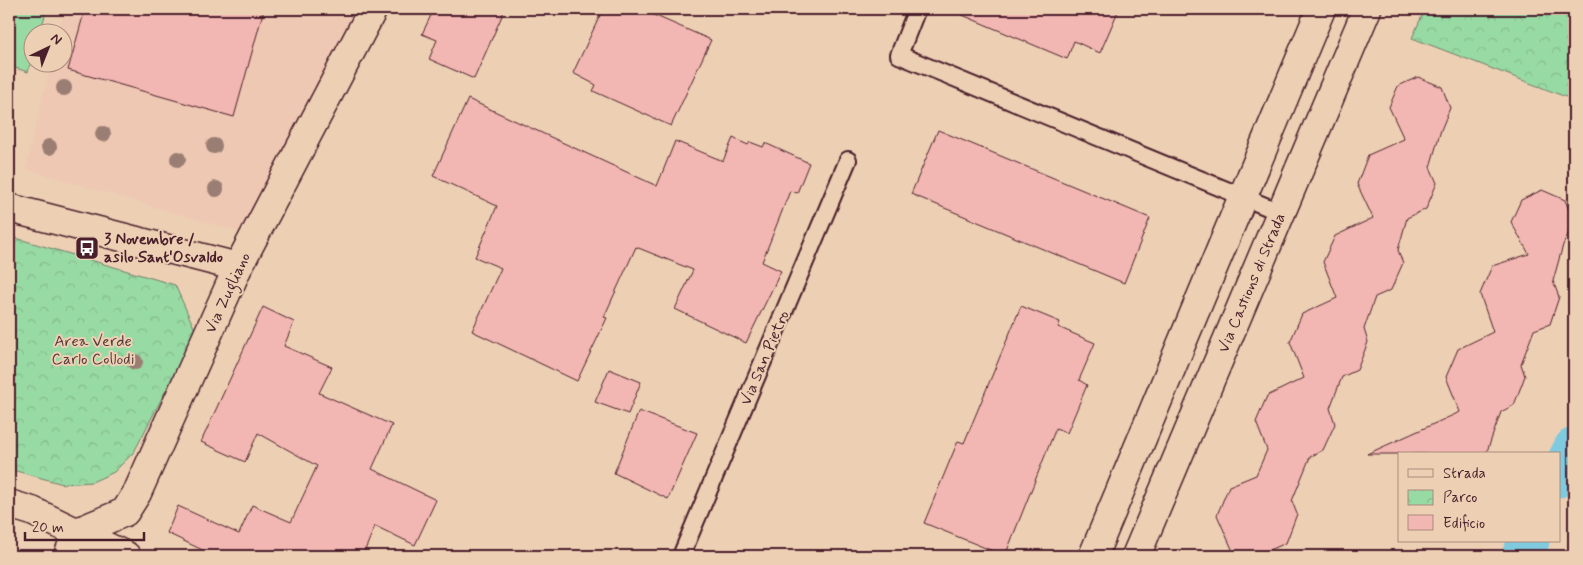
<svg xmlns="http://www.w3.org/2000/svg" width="1583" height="565" font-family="Mynerve,sans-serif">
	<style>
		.built { fill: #eec8b3 }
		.grass { fill: #98daa4; stroke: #717c68 }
		.park { fill: url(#park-crowns); stroke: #717c68 }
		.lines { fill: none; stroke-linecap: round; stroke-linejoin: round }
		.canal { stroke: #7fcadf; stroke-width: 41 }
		.building { fill: #f2b7b2; stroke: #4a1f2b }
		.lane-casing { stroke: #4a1f2b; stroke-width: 20 }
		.street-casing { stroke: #4a1f2b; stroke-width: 31 }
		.lane { stroke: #edd0b4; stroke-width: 16 }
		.street { stroke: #edd0b4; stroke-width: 28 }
		.tree { fill: #9a7e73 }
		.labels { text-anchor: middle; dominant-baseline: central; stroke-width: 4; stroke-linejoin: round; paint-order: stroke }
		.poi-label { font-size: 16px; font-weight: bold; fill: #4a1f2b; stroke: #edd0b4; text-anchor: start }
		.street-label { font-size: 16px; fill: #4a1f2b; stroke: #edd0b4 }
		.park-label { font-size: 16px; fill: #563b3d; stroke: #edd0b4 }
	</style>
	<defs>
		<pattern id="park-crowns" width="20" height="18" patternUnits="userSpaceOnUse" patternTransform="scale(1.25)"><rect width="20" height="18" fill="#98daa4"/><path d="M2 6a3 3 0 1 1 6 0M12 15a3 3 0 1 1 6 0" fill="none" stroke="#84bb8d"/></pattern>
	</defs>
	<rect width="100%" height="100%" fill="#edd0b4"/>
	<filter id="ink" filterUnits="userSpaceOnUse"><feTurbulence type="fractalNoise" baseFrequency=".02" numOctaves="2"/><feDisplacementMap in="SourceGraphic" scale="10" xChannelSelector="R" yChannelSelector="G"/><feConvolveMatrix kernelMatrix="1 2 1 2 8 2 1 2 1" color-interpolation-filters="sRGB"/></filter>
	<g filter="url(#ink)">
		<polygon class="built" points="64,9 357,9 242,233 25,169 51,63 62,62 62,32 59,32"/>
		<polygon class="grass" points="9,9 47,9 40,32 32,32 32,56 28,72 9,66"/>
		<g class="park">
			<polygon points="1425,9 1574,9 1574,100 1412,38"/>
			<polygon points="9,236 175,285 196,332 134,452 114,472 92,482 63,484 9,469"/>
		</g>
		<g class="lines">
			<g class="canal">
				<polyline points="1559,477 1574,448"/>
				<polyline points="1522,556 1529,541"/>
			</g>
		</g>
		<g class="building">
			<polygon points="85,9 264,9 234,117 68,70"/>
			<polygon points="434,9 505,9 474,79 429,59 437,40 422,34"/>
			<polygon points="603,9 640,9 711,40 671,126 593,91 596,85 573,73"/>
			<polygon points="948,9 1119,9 1100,53 1074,41 1067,59"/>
			<polygon points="1418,77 1442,87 1450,108 1441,130 1430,167 1437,183 1426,209 1407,218 1398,250 1403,263 1391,290 1375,297 1364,329 1368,342 1357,370 1342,377 1330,408 1335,424 1323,450 1310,457 1292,501 1297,514 1286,543 1270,550 1268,556 1235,556 1217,515 1229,486 1256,475 1267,450 1256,422 1267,396 1304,378 1290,342 1302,314 1337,298 1323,262 1335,236 1373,218 1357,184 1368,155 1404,139 1389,107 1398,86"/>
			<polygon points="468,99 657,186 675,141 723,161 733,138 748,145 750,142 763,147 765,143 809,163 797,193 790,191 762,262 781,271 746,343 675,309 693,270 636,247 604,317 607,318 577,381 472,331 501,268 475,257 497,206 433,176"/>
			<polygon points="938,130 1150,218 1124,283 911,194"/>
			<polygon points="1542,190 1565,200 1574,222 1563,245 1553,281 1559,297 1550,324 1534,330 1521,364 1525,376 1514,405 1501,412 1486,454 1367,454 1460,412 1446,377 1458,349 1493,332 1480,294 1492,266 1529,254 1511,222 1521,200"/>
			<polygon points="1021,306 1060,322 1058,327 1095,343 1079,380 1087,385 1067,433 1056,428 1005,556 924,523 958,441 964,443"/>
			<polygon points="263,307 294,322 284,346 332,367 319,393 392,425 372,469 436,500 415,545 375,526 363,555 367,556 215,556 167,533 178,506 239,534 252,505 291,522 317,466 258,433 245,462 201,442"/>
			<polygon points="609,369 641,382 628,414 595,402"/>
			<polygon points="639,411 697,433 668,499 614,473"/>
		</g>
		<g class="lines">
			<g class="lane-casing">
				<g id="lane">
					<polyline points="917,9 899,55 1282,213"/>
					<polyline points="681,556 848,160"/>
				</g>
			</g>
			<g class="street-casing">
				<g id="street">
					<polyline points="9,208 238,267"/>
					<polyline points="9,504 32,511 126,556"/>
					<polyline points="77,532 125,512 137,493 238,267 373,9"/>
					<polyline points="68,556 77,532"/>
					<polyline points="1093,556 1321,9"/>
					<polyline points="1136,556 1367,9"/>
				</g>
			</g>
			<use href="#lane" class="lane"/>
			<use href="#street" class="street"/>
		</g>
		<g class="tree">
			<circle cx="64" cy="88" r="8"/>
			<circle cx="103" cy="134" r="8"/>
			<circle cx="214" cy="146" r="8"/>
			<circle cx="49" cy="147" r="8"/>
			<circle cx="178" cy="159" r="8"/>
			<circle cx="216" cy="189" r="8"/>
			<circle cx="135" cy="362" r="8"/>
		</g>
	</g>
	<defs>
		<g id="bus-square" transform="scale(1.25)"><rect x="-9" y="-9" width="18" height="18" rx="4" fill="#4a1f2b" stroke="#edd0b4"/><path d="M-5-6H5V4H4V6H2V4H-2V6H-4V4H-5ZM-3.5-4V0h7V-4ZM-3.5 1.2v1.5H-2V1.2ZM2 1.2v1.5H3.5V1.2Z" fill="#fff"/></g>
	</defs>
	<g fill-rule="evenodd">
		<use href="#bus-square" x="87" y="248"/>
	</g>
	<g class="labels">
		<g class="poi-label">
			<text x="104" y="239">3 Novembre /<tspan x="104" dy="18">asilo Sant'Osvaldo</tspan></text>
		</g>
		<g class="street-label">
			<text transform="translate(1252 283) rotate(-67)">Via Castions di Strada</text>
			<text transform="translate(228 293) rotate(-65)">Via Zugliano</text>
			<text transform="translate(765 358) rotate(-67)">Via San Pietro</text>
		</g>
		<g class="park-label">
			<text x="93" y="341">Area Verde<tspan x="93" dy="18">Carlo Collodi</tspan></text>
		</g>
	</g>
	<rect width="1583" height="565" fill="none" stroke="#edd0b4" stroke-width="30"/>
	<rect x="15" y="15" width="1553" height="535" fill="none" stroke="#4a1f2b" stroke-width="2" filter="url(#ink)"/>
	<rect x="1398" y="452" width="162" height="90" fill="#edd0b4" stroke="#ac897d"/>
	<rect x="1408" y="469" width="25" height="8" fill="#edd0b4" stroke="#ac897d"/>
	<text x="1443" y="478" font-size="15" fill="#4a1f2b">Strada</text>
	<rect x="1408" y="490" width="25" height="15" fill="url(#park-crowns)" stroke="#ac897d"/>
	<text x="1443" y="502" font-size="15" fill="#4a1f2b">Parco</text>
	<rect x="1408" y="515" width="25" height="15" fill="#f2b7b2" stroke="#ac897d"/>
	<text x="1443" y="528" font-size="15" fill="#4a1f2b">Edificio</text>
	<g transform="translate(48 48) rotate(43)"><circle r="24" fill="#edd0b4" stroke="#ac897d"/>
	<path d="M0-4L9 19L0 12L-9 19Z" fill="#4a1f2b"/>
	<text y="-8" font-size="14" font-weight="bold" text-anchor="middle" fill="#4a1f2b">N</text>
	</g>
	<path d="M25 532v8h119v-8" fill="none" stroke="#4a1f2b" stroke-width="2.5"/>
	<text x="32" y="532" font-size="15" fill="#4a1f2b" stroke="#edd0b4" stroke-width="4" paint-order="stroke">20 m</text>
</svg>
